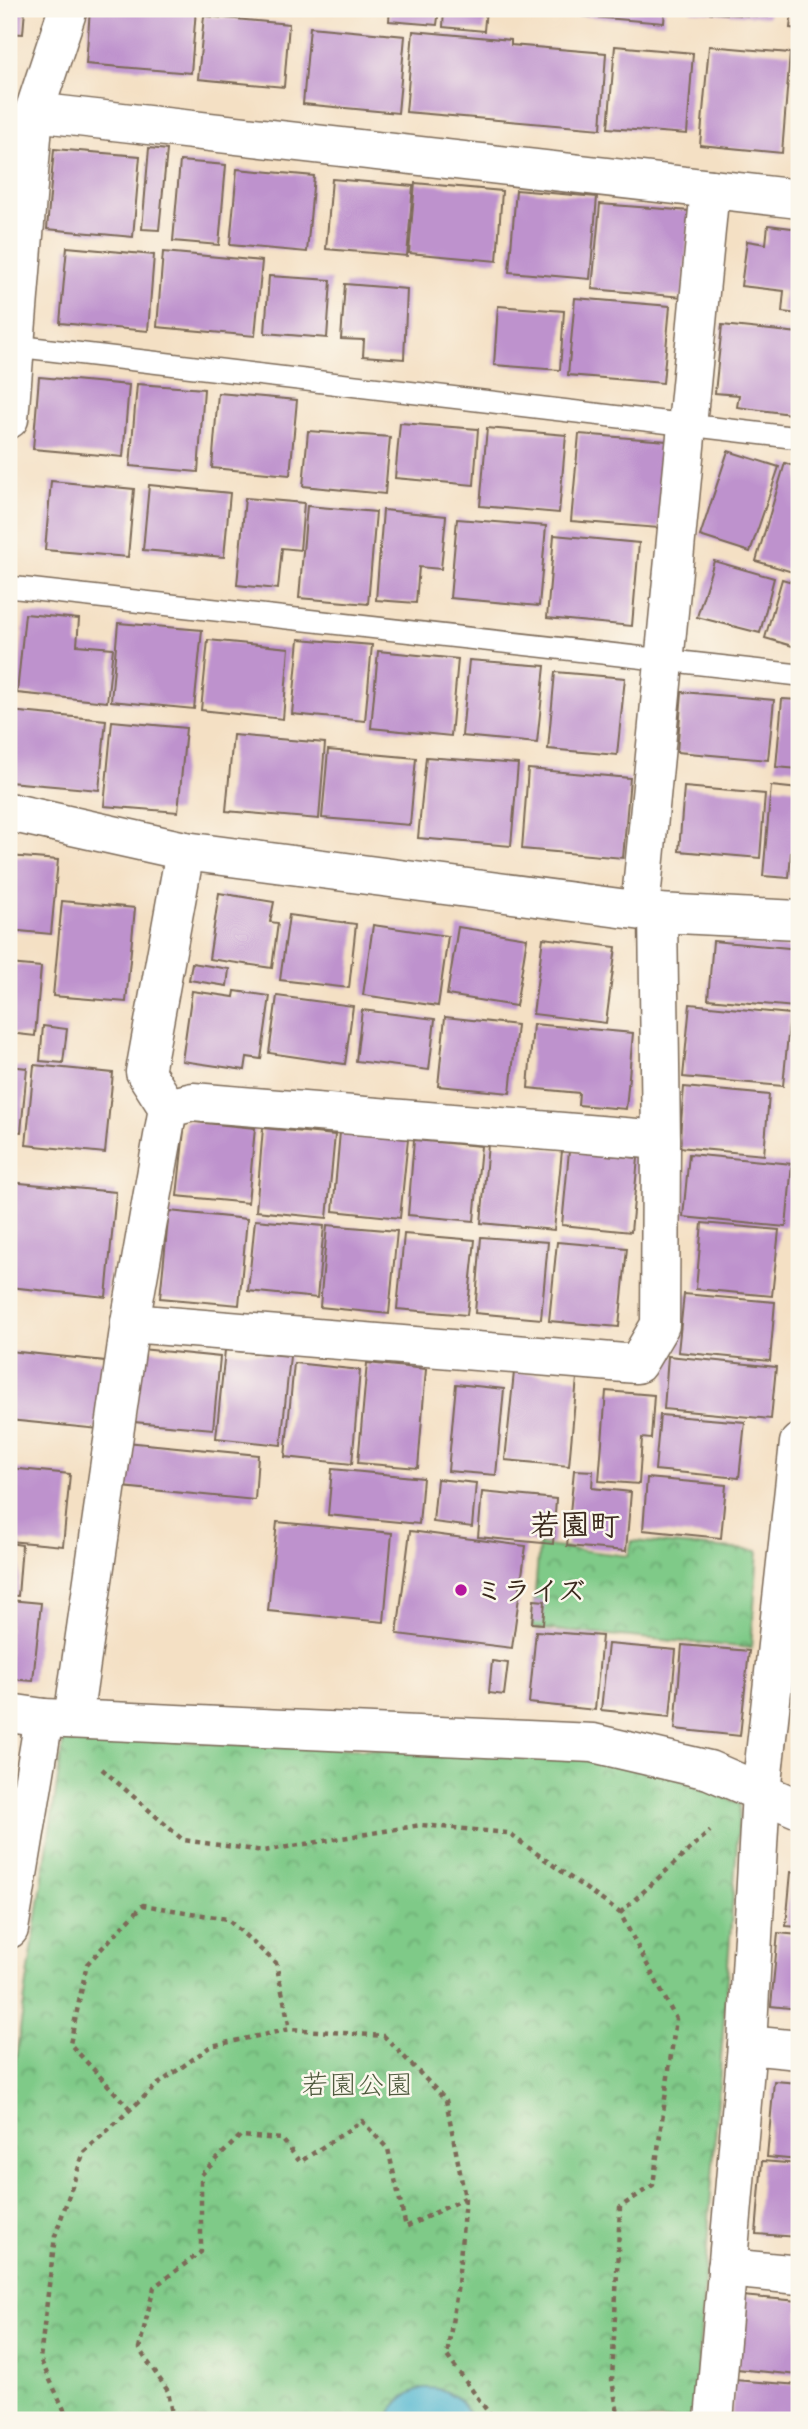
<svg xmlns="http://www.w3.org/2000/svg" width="808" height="2429" font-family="Caveat,'Klee One',sans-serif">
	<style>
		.park { fill: url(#park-crowns); stroke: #5d7a53; stroke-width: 2 }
		.water { fill: #52b7d0; stroke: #467077; stroke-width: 2 }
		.building { fill: #be92cd }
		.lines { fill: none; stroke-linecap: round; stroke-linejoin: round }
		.service-casing { stroke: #7c6a58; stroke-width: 24 }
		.minor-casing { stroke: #7c6a58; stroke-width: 41 }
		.path { stroke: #7c6a58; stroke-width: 4.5; stroke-dasharray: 5 5; stroke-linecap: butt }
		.service { stroke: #fff; stroke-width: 21 }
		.minor { stroke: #fff; stroke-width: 38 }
		.poi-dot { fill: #b5179e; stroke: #fbf7ec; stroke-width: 2.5 }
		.labels { text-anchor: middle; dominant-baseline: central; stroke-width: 5; stroke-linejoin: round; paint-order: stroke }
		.poi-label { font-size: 28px; font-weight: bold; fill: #3b2a1e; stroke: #fbf7ec; text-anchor: start }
		.park-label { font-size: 28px; fill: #4f5a3e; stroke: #fbf7ec }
		.neighbourhood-label { font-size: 30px; font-weight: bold; fill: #3b2a1e; stroke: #fbf7ec }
	</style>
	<defs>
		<pattern id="park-crowns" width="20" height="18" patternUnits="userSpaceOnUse" patternTransform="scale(1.75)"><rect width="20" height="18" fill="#7fca88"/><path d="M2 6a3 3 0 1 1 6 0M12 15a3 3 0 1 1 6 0" fill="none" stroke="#69a46f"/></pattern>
	</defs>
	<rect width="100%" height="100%" fill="#fbf7ec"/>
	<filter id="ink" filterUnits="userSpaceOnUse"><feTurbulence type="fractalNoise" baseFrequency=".0143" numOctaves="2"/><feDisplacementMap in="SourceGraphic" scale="14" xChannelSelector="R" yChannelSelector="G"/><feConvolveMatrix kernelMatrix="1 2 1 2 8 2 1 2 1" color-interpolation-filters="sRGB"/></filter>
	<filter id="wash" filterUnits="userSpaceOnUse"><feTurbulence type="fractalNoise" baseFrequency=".00686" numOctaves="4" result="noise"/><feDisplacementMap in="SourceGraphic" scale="28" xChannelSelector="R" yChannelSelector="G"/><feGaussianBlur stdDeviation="1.57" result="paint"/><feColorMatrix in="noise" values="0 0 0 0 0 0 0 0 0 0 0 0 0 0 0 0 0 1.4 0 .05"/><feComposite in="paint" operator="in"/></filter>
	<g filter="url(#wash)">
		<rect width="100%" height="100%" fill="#f4e0c4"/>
		<g class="park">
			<polygon points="632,1541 758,1551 751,1648 532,1628 539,1545 628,1556"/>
			<polygon points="64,1737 588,1758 665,1773 740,1804 694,2420 9,2420 9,2103"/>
		</g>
		<path class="water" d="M423 2388C447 2387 463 2397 471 2420H389C393 2403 406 2393 423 2388Z"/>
		<g id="blocks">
			<g class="building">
				<polygon points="9,9 25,9 23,34 9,33"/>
				<polygon points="90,9 196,9 191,73 86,64"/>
				<polygon points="390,9 439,9 437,25 389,21"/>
				<polygon points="444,9 486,9 484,31 443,27"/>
				<polygon points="557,9 665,9 664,23 557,14"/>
				<polygon points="691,9 769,9 768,17 690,11"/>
				<polygon points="792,9 799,9 799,29 790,28"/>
				<polygon points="204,16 289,24 284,87 198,79"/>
				<polygon points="310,27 405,36 398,113 303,104"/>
				<polygon points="413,31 511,40 511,45 606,53 601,129 406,112"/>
				<polygon points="615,46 693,53 687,134 608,128"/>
				<polygon points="709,46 790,53 782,153 700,145"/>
				<polygon points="797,126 799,126 799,167 794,166"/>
				<polygon points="149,148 167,150 159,230 142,229"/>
				<polygon points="54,149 140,156 133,237 47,229"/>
				<polygon points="180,161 226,165 219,245 173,241"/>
				<polygon points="237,169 314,176 307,252 230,245"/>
				<polygon points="332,179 413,186 407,256 326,249"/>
				<polygon points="415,183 502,191 497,261 409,253"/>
				<polygon points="516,190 597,197 590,279 509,272"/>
				<polygon points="600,204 690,211 683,297 592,289"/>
				<polygon points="768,225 799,229 799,314 782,312 784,291 741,286 747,241 766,244"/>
				<polygon points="67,247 154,255 148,331 60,323"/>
				<polygon points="163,252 262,261 255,336 157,327"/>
				<polygon points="269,276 331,280 327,338 265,333"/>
				<polygon points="345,284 407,289 404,359 363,356 364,340 341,339"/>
				<polygon points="575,298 670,306 663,383 568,375"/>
				<polygon points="498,306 564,311 560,370 494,365"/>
				<polygon points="722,325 799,333 799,415 737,407 739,395 715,393"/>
				<polygon points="39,377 129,385 123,457 33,449"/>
				<polygon points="137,384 204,389 198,472 130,466"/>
				<polygon points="218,393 297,400 290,475 212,468"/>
				<polygon points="400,423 478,429 474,485 395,478"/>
				<polygon points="487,428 566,435 559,513 480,506"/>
				<polygon points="308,431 390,437 385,494 303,486"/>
				<polygon points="579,434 667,441 659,528 571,521"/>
				<polygon points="728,451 779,467 750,552 700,536"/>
				<polygon points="785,463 799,468 799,574 756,561"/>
				<polygon points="51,481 134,489 128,557 45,550"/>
				<polygon points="149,485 230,493 224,557 143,550"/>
				<polygon points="245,498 304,503 300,550 282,548 278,589 237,585"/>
				<polygon points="307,506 376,512 368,604 299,598"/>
				<polygon points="383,510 446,516 441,569 419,567 416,603 376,600"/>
				<polygon points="457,519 546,526 539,606 450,598"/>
				<polygon points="554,535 639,543 632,626 547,618"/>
				<polygon points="714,561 774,578 760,633 697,617"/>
				<polygon points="782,579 799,584 799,648 765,638"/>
				<polygon points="25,614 79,619 77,645 113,648 107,702 17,693"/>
				<polygon points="118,623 202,630 194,709 111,701"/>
				<polygon points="299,639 372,645 365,721 292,714"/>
				<polygon points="208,640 289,648 283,719 201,710"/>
				<polygon points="378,651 458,659 451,736 371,728"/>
				<polygon points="469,660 545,666 537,743 462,736"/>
				<polygon points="555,672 625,678 617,755 548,749"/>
				<polygon points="682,692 774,700 768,760 677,752"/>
				<polygon points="782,699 799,700 799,769 776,767"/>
				<polygon points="9,711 106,720 99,790 9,782"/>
				<polygon points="112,721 186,728 178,812 104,806"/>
				<polygon points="233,735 325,743 319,819 226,811"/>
				<polygon points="328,750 416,758 410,825 322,818"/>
				<polygon points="426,757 518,764 511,846 418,838"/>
				<polygon points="528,769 630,778 623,858 522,849"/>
				<polygon points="771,786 799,789 799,853 791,852 789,878 763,876"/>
				<polygon points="684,787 765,794 760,858 679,851"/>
				<polygon points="9,856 58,860 51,934 9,930"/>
				<polygon points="219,893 274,902 270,922 278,923 272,968 209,959"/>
				<polygon points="62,901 135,908 126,1002 53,996"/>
				<polygon points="289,915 356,924 349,988 280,980"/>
				<polygon points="373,925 448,936 438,1006 363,995"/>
				<polygon points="458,927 527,938 516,1006 447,995"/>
				<polygon points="543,938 616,947 606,1023 533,1014"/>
				<polygon points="713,941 799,949 795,1007 708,999"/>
				<polygon points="192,963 229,969 227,986 189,980"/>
				<polygon points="9,964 41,967 35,1036 9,1033"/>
				<polygon points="192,991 234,997 235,991 270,996 261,1059 247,1057 245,1070 182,1061"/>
				<polygon points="277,996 353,1006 345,1064 269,1053"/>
				<polygon points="690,1004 790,1014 783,1086 683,1077"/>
				<polygon points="362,1010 435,1019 429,1070 356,1061"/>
				<polygon points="445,1017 517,1025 510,1093 438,1086"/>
				<polygon points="533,1024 633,1033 626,1109 578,1105 579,1093 528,1088"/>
				<polygon points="43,1026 67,1029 63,1063 40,1061"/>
				<polygon points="34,1065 113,1073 105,1153 26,1145"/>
				<polygon points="9,1066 27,1068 21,1132 9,1131"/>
				<polygon points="684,1087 769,1095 764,1155 679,1147"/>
				<polygon points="185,1121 255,1128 248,1203 177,1196"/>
				<polygon points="263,1128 335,1135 327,1218 256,1211"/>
				<polygon points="340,1132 408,1139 400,1218 333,1211"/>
				<polygon points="414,1140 481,1146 474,1221 408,1215"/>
				<polygon points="488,1144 562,1151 554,1230 481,1223"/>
				<polygon points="569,1151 638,1158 631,1232 562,1225"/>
				<polygon points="689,1154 792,1164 786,1227 683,1217"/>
				<polygon points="9,1182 116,1192 106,1297 9,1287"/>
				<polygon points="169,1211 247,1219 239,1305 160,1298"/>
				<polygon points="255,1220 324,1226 317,1298 248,1291"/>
				<polygon points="702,1223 779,1230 772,1296 696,1289"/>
				<polygon points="327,1225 397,1231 389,1314 320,1307"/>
				<polygon points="404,1234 475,1240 467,1315 397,1309"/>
				<polygon points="481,1237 548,1242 541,1319 475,1313"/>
				<polygon points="557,1242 627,1248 619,1327 549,1321"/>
				<polygon points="684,1294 775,1302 770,1361 678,1352"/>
				<polygon points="141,1349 220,1357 213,1429 134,1422"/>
				<polygon points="225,1350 290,1356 281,1445 216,1438"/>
				<polygon points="9,1351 105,1361 99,1429 9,1420"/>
				<polygon points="668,1356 776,1367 771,1419 664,1409"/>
				<polygon points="294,1363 360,1370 352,1464 285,1457"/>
				<polygon points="367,1363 426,1369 418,1468 358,1463"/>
				<polygon points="514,1372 577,1378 569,1466 505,1460"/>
				<polygon points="456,1384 504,1389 496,1475 448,1471"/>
				<polygon points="606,1391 654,1395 651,1439 642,1438 639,1484 599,1481"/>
				<polygon points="660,1415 745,1422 739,1478 655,1470"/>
				<polygon points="126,1442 258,1455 255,1500 122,1487"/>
				<polygon points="9,1468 70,1474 63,1546 9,1541"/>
				<polygon points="332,1469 423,1478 419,1524 328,1515"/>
				<polygon points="574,1470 593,1471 592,1488 631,1492 626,1551 567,1546"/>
				<polygon points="647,1478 726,1485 721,1538 643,1530"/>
				<polygon points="437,1479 476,1483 472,1527 433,1522"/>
				<polygon points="482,1492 556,1499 553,1544 478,1537"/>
				<polygon points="277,1522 392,1533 384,1622 268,1611"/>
				<polygon points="410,1531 526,1546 512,1648 397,1634"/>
				<polygon points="9,1543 22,1545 18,1596 9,1595"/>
				<polygon points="9,1600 41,1603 33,1681 9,1679"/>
				<polygon points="534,1600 545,1601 543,1624 532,1623"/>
				<polygon points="536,1631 602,1636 595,1710 529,1703"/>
				<polygon points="608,1644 676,1650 670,1717 601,1710"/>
				<polygon points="682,1645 749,1651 740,1736 675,1729"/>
				<polygon points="492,1661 508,1663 504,1695 489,1693"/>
				<polygon points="791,1872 799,1873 799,1927 786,1926"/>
				<polygon points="778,1933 799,1935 799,2009 771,2006"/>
				<polygon points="774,2081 799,2083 799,2160 767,2157"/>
				<polygon points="762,2161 799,2164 799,2237 756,2234"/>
				<polygon points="742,2296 799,2301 799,2375 737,2369"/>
				<polygon points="734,2380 799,2385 799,2420 731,2420"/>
			</g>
		</g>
	</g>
	<g filter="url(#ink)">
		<use href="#blocks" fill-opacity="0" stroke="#7c6a58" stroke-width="2"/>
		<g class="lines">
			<g class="service-casing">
				<g id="service">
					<polyline points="16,346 799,438"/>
					<polyline points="9,587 799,675"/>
				</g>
			</g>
			<g class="minor-casing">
				<g id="minor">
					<polyline points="34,112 799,199"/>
					<polyline points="9,419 34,112 68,9"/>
					<polyline points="9,812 185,851 658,913 799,920"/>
					<polyline points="640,910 710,189"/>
					<polyline points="168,1108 145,1072 185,851"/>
					<polyline points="130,1323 637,1364 660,1325 661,1140 658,913"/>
					<polyline points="9,1713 44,1718 593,1743 709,1770 799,1809"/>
					<polyline points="73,1719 130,1323 168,1108 193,1102 661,1140"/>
					<polyline points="9,1929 44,1718"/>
					<polyline points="747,2045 799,2050"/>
					<polyline points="727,2268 799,2275"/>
					<polyline points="714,2420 747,2045 761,1792 799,1443"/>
				</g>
			</g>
			<g class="path">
				<polyline points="102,1769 183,1840 263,1851 421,1825 508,1833 620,1913 676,2019 653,2185 620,2207 612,2380 619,2420"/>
				<polyline points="620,1913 710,1831"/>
				<polyline points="130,2109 70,2044 87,1964 143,1905 227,1919 276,1963 290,2029"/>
				<polyline points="69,2420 40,2359 55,2236 84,2152 157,2085 211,2046 290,2029 384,2036 446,2100 465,2198 458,2284 447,2356 494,2420"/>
				<polyline points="173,2420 168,2391 139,2349 154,2287 201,2252 201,2175 240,2136 282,2139 300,2162 362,2121 388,2149 406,2227 465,2198"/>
			</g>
			<use href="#service" class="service"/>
			<use href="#minor" class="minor"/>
		</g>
	</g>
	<circle class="poi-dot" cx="461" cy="1590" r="7"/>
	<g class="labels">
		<g class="poi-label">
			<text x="475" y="1590">ミライズ</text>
		</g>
		<g class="park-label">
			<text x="357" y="2084">若園公園</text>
		</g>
		<g class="neighbourhood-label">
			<text x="575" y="1525">若園町</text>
		</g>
	</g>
	<rect width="808" height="2429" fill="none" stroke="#fbf7ec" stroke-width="35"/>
</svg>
